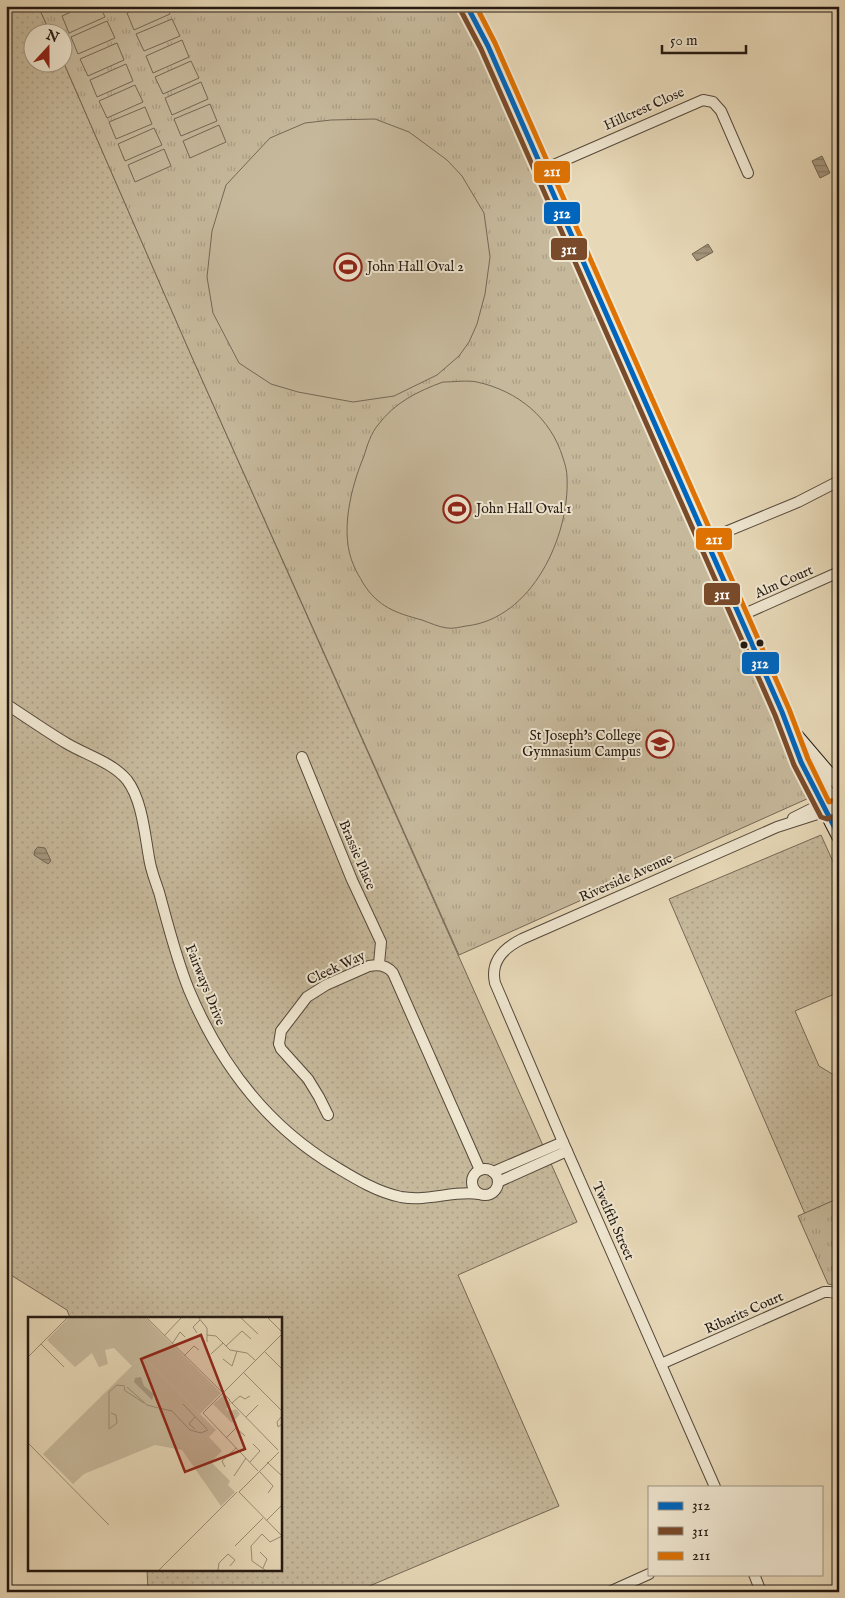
<svg xmlns="http://www.w3.org/2000/svg" width="845" height="1598" font-family="'IM FELL English',serif">
	<style>
		.grass { fill: url(#grass-dots); stroke: #756856 }
		.park { fill: url(#park-tufts); stroke: #756856 }
		.pitch { fill: #c6b89b; stroke: #756856 }
		.water { fill: url(#water-rules); stroke: #716553 }
		.lines { fill: none; stroke-linecap: round; stroke-linejoin: round }
		.minor-casing { stroke: #55493b; stroke-width: 12 }
		.secondary-casing { stroke: #241912; stroke-width: 16 }
		.minor { stroke: #efe6d0; stroke-width: 10 }
		.secondary { stroke: #efe6d0; stroke-width: 14 }
		.bus-1-casing { stroke: #efe6d0; stroke-width: 9 }
		.bus-2-casing { stroke: #efe6d0; stroke-width: 9 }
		.bus-3-casing { stroke: #efe6d0; stroke-width: 9 }
		.bus-1 { stroke: #0065bd; stroke-width: 5 }
		.bus-2 { stroke: #7a4b2a; stroke-width: 5 }
		.bus-3 { stroke: #de7203; stroke-width: 5 }
		.bus-dot { fill: #241912; stroke: #efe6d0; stroke-width: 2 }
		.labels { text-anchor: middle; dominant-baseline: central; stroke-width: 4; stroke-linejoin: round; paint-order: stroke }
		.street-label { font-size: 14px; fill: #241912; stroke: #efe6d0 }
		.poi-label { font-size: 14px; fill: #241912; stroke: #efe6d0; text-anchor: start }
		.inset-road { fill: none; stroke: #998c75; stroke-width: 1 }
		.view { fill: #8f2418; fill-opacity: 0.15; stroke: #8f2418; stroke-width: 2.5 }
		.inset-edge { fill: none; stroke: #241912; stroke-width: 2.5 }
		.line-badge { stroke: #efe6d0; stroke-width: 2 }
		.badge-label { font-size: 14px; text-anchor: middle; font-weight: bold; fill: #fff }
	</style>
	<defs>
		<pattern id="grass-dots" width="8" height="8" patternUnits="userSpaceOnUse" patternTransform="scale(1.25)"><rect width="8" height="8" fill="#c6b89b"/><path d="M2 2h.1M6 6h.1" fill="none" stroke="#aa9e84" stroke-width="1.8" stroke-linecap="round"/></pattern>
		<pattern id="park-tufts" width="24" height="20" patternUnits="userSpaceOnUse" patternTransform="scale(1.25)"><rect width="24" height="20" fill="#c6b89b"/><path d="M3 7l-1-3M5 7V3M7 7l1-3M15 17l-1-3M17 17v-4M19 17l1-3" fill="none" stroke="#aa9e84"/></pattern>
		<pattern id="water-rules" width="6" height="5" patternUnits="userSpaceOnUse" patternTransform="scale(1.25)"><rect width="6" height="5" fill="#a5977f"/><path d="M0 2.5h6" fill="none" stroke="#867a67"/></pattern>
	</defs>
	<rect width="100%" height="100%" fill="#e7d8b7"/>
	<filter id="stains"><feTurbulence type="fractalNoise" baseFrequency=".004" numOctaves="4"/><feColorMatrix values="0 0 0 0 .2 0 0 0 0 .09 0 0 0 0 .02 0 0 0 .5 -.17"/></filter>
	<radialGradient id="worn" r=".72"><stop offset=".6" stop-color="#630" stop-opacity="0"/><stop offset="1" stop-color="#630" stop-opacity=".3"/></radialGradient>
	<g class="grass">
		<polygon points="6,6 38,6 50,32 32,32 32,62 62,62 63,61 191,355 577,1222 458,1275 559,1506 367,1587 368,1592 148,1592 147,1569 280,1569 280,1318 70,1318 67,1310 6,1272"/>
		<polygon points="821,835 839,875 839,992 795,1011 819,1066 839,1078 839,1198 805,1214 669,899"/>
	</g>
	<g class="park">
		<polygon points="38,6 459,6 809,798 459,955 191,355 63,61 62,32 50,32"/>
		<polygon points="839,1198 839,1286 828,1284 798,1216"/>
	</g>
	<g class="pitch">
		<polygon points="84,6 100,6 105,17 69,33 62,16"/>
		<polygon points="142,6 167,6 170,14 134,30 127,13"/>
		<polygon points="172,19 180,36 144,51 136,34"/>
		<polygon points="107,21 115,38 78,54 71,37"/>
		<polygon points="182,40 189,57 153,73 146,56"/>
		<polygon points="117,43 124,60 88,76 80,59"/>
		<polygon points="191,61 199,78 163,94 155,77"/>
		<polygon points="126,64 133,81 97,97 90,80"/>
		<polygon points="201,82 208,99 172,115 165,98"/>
		<polygon points="135,85 143,102 107,118 99,101"/>
		<polygon points="210,104 217,121 181,136 174,119"/>
		<polygon points="145,107 152,124 116,139 109,122"/>
		<polygon points="375,119 409,132 447,160 462,176 484,213 490,257 485,294 477,324 469,342 459,356 437,375 394,396 353,402 298,392 271,384 239,363 213,313 207,277 212,231 226,185 270,138 305,123 331,120"/>
		<polygon points="219,125 226,142 190,158 183,141"/>
		<polygon points="154,128 162,145 125,161 118,144"/>
		<polygon points="164,149 171,166 135,182 128,165"/>
		<path d="M443 382C454 382 467 380 477 382 518 391 551 418 563 458 565 464 567 471 567 477 570 536 532 619 466 626 460 627 453 629 447 628 439 627 430 623 422 620 396 613 378 607 363 583 360 577 356 572 354 566 339 534 351 487 364 456 367 446 371 433 378 425 394 403 418 391 443 382Z"/>
	</g>
	<g class="water">
		<polygon points="822,156 830,173 820,178 812,161"/>
		<polygon points="708,244 713,252 697,261 692,254"/>
		<polygon points="38,847 45,848 51,861 48,864 34,855 35,850"/>
	</g>
	<g class="lines">
		<g class="minor-casing">
			<g id="minor">
				<polyline points="542,170 703,100 713,102 721,111 748,173"/>
				<polyline points="706,540 798,502 839,481"/>
				<polyline points="740,616 839,572"/>
				<path d="M6 704C26 717 46 731 66 743 86 755 112 762 127 780 143 801 145 838 150 863 152 873 156 883 159 892 168 925 176 958 189 990 220 1064 267 1126 336 1167 356 1179 377 1192 401 1197 429 1202 453 1190 479 1194"/>
				<polyline points="302,757 352,880 381,942 379,964"/>
				<polyline points="793,818 827,801"/>
				<path d="M328 1115 319 1097 308 1079 281 1049 279 1044 281 1031 307 997 326 985 369 966C379 964 387 965 393 973L480 1170"/>
				<circle cx="485" cy="1182" r="13"/>
				<polyline points="493,1172 563,1142"/>
				<polyline points="498,1182 567,1151"/>
				<polyline points="661,1364 824,1292 830,1292 839,1294"/>
				<path d="M715 1487 563 1142 495 983C490 961 504 948 522 939L777 827 833 809"/>
				<polyline points="754,1574 761,1592"/>
				<polyline points="609,1592 649,1574"/>
			</g>
		</g>
		<g class="secondary-casing">
			<g id="secondary">
				<polyline points="467,6 488,46 782,712 801,762 839,836"/>
				<polyline points="796,736 831,777 839,783"/>
				<polyline points="817,774 839,815"/>
			</g>
		</g>
		<use href="#minor" class="minor"/>
		<use href="#secondary" class="secondary"/>
		<g class="bus-1-casing">
			<polyline id="bus-1" points="467,6 488,46 782,712 801,762 839,836"/>
		</g>
		<g class="bus-2-casing">
			<polyline id="bus-2" points="460,9 481,49 775,715 794,765 821,817 827,819 839,814"/>
		</g>
		<g class="bus-3-casing">
			<polyline id="bus-3" points="476,6 495,43 789,709 808,759 829,802 836,799"/>
		</g>
		<use href="#bus-1" class="bus-1"/>
		<use href="#bus-2" class="bus-2"/>
		<use href="#bus-3" class="bus-3"/>
	</g>
	<defs>
		<g id="stadium-ring" transform="scale(1.4375)"><circle r="9.5" fill="#efe6d0" stroke="#8f2418" stroke-width="1.5"/><path d="M0-5a6.5 5 0 1 0 0 10a6.5 5 0 1 0 0-10ZM-3.5-1.8h7v3.6h-7Z" fill="#8f2418"/></g>
		<g id="school-ring" transform="scale(1.4375)"><circle r="9.5" fill="#efe6d0" stroke="#8f2418" stroke-width="1.5"/><path d="M0-5L7-2L0 1L-7-2ZM-4 1L0 2.5L4 1V4Q0 6-4 4Z" fill="#8f2418"/></g>
	</defs>
	<g fill-rule="evenodd">
		<use href="#stadium-ring" x="348" y="267"/>
		<use href="#stadium-ring" x="457" y="509"/>
		<use href="#school-ring" x="660" y="744"/>
	</g>
	<g class="bus-dot">
		<circle cx="760" cy="643" r="4.5"/>
		<circle cx="744" cy="645" r="4.5"/>
	</g>
	<g class="labels">
		<g class="street-label">
			<text transform="translate(644 109) rotate(-24)">Hillcrest Close</text>
			<text transform="translate(784 582) rotate(-24)">Alm Court</text>
			<text transform="translate(357 855) rotate(67)">Brassie Place</text>
			<text transform="translate(626 878) rotate(-24)">Riverside Avenue</text>
			<text transform="translate(336 968) rotate(-25)">Cleek Way</text>
			<text transform="translate(205 985) rotate(68)">Fairways Drive</text>
			<text transform="translate(613 1221) rotate(66)">Twelfth Street</text>
			<text transform="translate(744 1313) rotate(-24)">Ribarits Court</text>
		</g>
		<g class="poi-label">
			<text x="367" y="267">John Hall Oval 2</text>
			<text x="476" y="509">John Hall Oval 1</text>
			<text x="641" y="736" text-anchor="end">St Joseph's College<tspan x="641" dy="16">Gymnasium Campus</tspan></text>
		</g>
	</g>
	<g transform="translate(28 1317)">
		<rect width="254" height="254" fill="#e7d8b7"/>
		<path d="M114 39 188 113 181 120 194 134 183 145 202 164 200 168 207 175 193 189 154 133 127 128 56 157 45 167 15 137ZM195 79 203 87 198 92 201 95 208 92 212 97 204 106 185 87Z" fill="#c6b89b"/>
		<path d="M41 0H117L193 76 172 97 114 39 104 49 86 31 77 33 80 47 71 50 64 36 47 50 19 23Z" fill="#c6b89b"/>
		<path d="M113 2 127 17 117 26 103 12ZM39 14a6 6 0 1 1 12 0a6 6 0 1 1-12 0ZM53 20a6 6 0 1 1 12 0a6 6 0 1 1-12 0ZM101 16 114 29 99 43 87 31ZM28 24a7 7 0 1 1 14 0a7 7 0 1 1-14 0ZM42 29a7 7 0 1 1 14 0a7 7 0 1 1-14 0ZM146 40 155 47V57L162 56 167 60V68L162 74 153 71V59L143 62 136 56V44Z" fill="#c6b89b"/>
		<path d="M113 60 116 69 126 77 124 83 106 65 107 61Z" fill="#a5977f"/>
		<path class="inset-road" d="M118 0 202 83M170 0 179 11V25M212 0 230 17M239 0 254 15M169 16 165 10 172 3M179 18 188 19 202 33 219 36 227 43M136 19 154 0M13 27 36 50M144 27 152 15 157 20M198 29 214 14 223 22M236 34 254 52M183 37 195 26M156 39 166 29 171 33M0 40 40 0M195 42 204 49 209 34M215 55 254 94M97 70 96 73 116 86M99 70 119 88 130 91M201 83 250 133M204 86 212 79 217 82 222 79M155 87 179 112M131 91 144 94 162 113 173 116 180 113M83 96 88 98 89 106 81 112V75L89 68 97 69M254 99 249 105 250 110 254 107M167 100 161 107 167 112M218 100 230 88M198 121 208 111 217 119M0 126 81 208M222 145 232 134 225 127M239 145 254 159M197 150 194 144 208 131M230 154 175 96 254 17M232 155 245 169 240 176M206 159 218 141M211 175 254 219M211 175 251 135M238 204 254 188M207 229 235 201M232 235 239 242 235 251M131 253 209 175M190 253 191 246 200 237 207 243 202 249M237 253 224 244 223 229 234 217 242 225 254 219"/>
		<path class="view" d="M173 18 217 132 157 155 113 42Z"/>
		<rect width="254" height="254" class="inset-edge"/>
	</g>
	<g class="line-badge">
		<rect x="533" y="160" width="38" height="24" rx="5" fill="#de7203"/>
		<rect x="543" y="201" width="38" height="24" rx="5" fill="#0065bd"/>
		<rect x="550" y="237" width="38" height="24" rx="5" fill="#7a4b2a"/>
		<rect x="695" y="527" width="38" height="24" rx="5" fill="#de7203"/>
		<rect x="703" y="582" width="38" height="24" rx="5" fill="#7a4b2a"/>
		<rect x="741" y="651" width="39" height="24" rx="5" fill="#0065bd"/>
	</g>
	<g class="badge-label">
		<text x="552" y="176">211</text>
		<text x="562" y="218">312</text>
		<text x="569" y="254">311</text>
		<text x="714" y="544">211</text>
		<text x="722" y="599">311</text>
		<text x="760" y="668">312</text>
	</g>
	<rect width="845" height="1598" fill="none" stroke="#e7d8b7" stroke-width="25"/>
	<rect x="8" y="8" width="830" height="1583" fill="none" stroke="#241912" stroke-width="2.5"/>
	<rect x="12" y="12" width="820" height="1573" fill="none" stroke="#241912"/>
	<rect x="648" y="1486" width="175" height="90" fill="#efe6d0" stroke="#9e9484"/>
	<rect x="658" y="1502" width="25" height="8" fill="#0065bd" stroke="#9e9484"/>
	<text x="692" y="1510" font-size="15" fill="#241912">312</text>
	<rect x="658" y="1527" width="25" height="8" fill="#7a4b2a" stroke="#9e9484"/>
	<text x="692" y="1536" font-size="15" fill="#241912">311</text>
	<rect x="658" y="1552" width="25" height="8" fill="#de7203" stroke="#9e9484"/>
	<text x="692" y="1560" font-size="15" fill="#241912">211</text>
	<g transform="translate(48 48) rotate(21)"><circle r="24" fill="#efe6d0" stroke="#9e9484"/>
	<path d="M0-4L9 19L0 12L-9 19Z" fill="#8f2418"/>
	<text y="-8" font-size="14" font-weight="bold" text-anchor="middle" fill="#241912">N</text>
	</g>
	<path d="M662 45v8h84v-8" fill="none" stroke="#241912" stroke-width="2.5"/>
	<text x="670" y="45" font-size="15" fill="#241912" stroke="#efe6d0" stroke-width="4" paint-order="stroke">50 m</text>
	<rect width="100%" height="100%" filter="url(#stains)"/>
	<rect width="100%" height="100%" fill="url(#worn)"/>
</svg>
